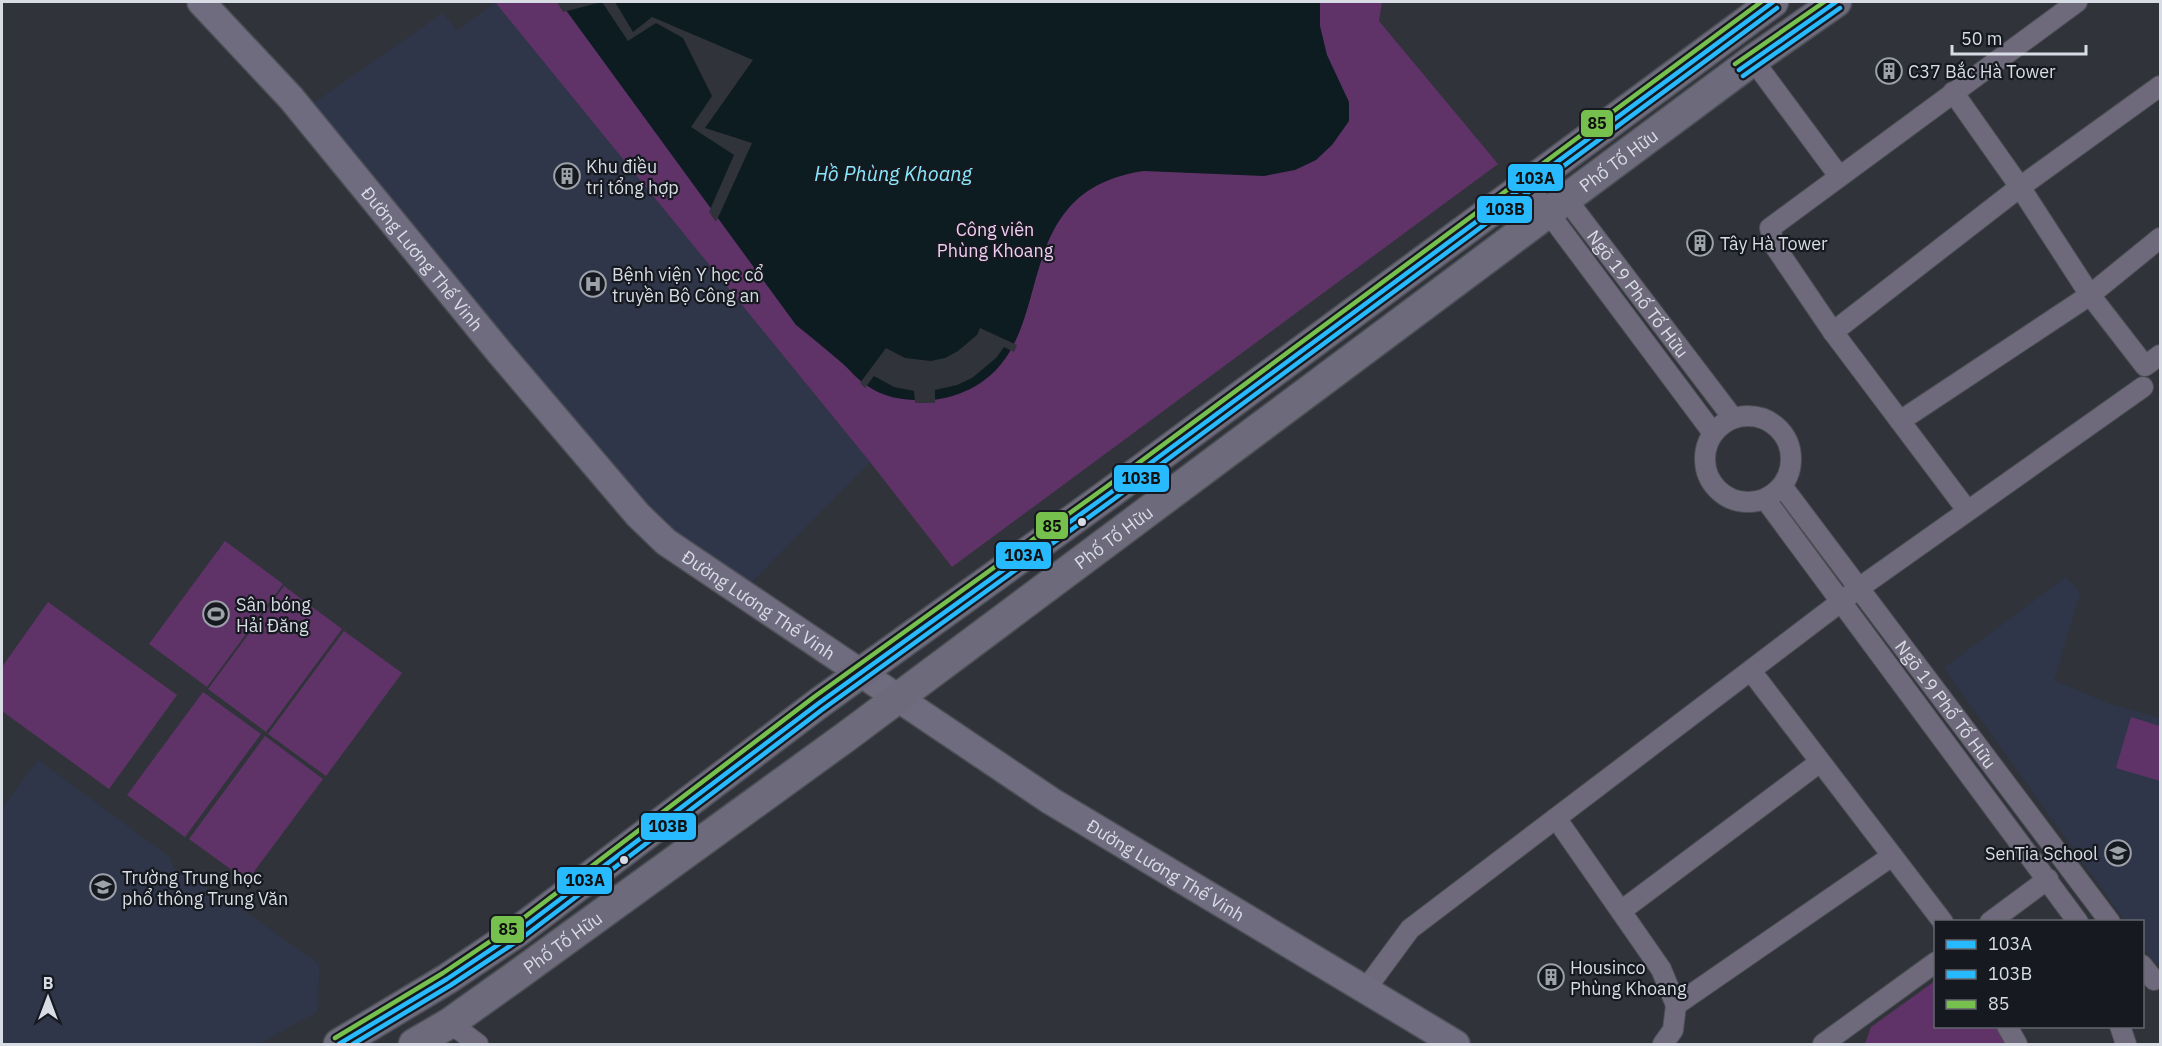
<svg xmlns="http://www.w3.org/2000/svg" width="2162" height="1046" font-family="'IBM Plex Sans',sans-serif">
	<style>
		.built { fill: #2f3649 }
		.green { fill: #603368 }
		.water { fill: #0c1c21 }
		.pier { fill: #30333a }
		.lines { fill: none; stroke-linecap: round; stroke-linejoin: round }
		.street-casing { stroke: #4c4f55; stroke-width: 22 }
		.secondary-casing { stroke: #4c4f55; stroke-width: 30 }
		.primary-casing { stroke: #4c4f55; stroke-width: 33 }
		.street { stroke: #6e6a7b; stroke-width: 20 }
		.secondary { stroke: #706c80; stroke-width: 27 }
		.primary { stroke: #6c6a7b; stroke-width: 30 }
		.bus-1-casing { stroke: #16191f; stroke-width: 9 }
		.bus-2-casing { stroke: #16191f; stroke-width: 9 }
		.bus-3-casing { stroke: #16191f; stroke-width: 9 }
		.bus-1 { stroke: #27baff; stroke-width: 4.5 }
		.bus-2 { stroke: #27baff; stroke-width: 4.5 }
		.bus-3 { stroke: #76c04d; stroke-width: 4.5 }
		.bus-dot { fill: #d8dce5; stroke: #16191f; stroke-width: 2 }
		.labels { text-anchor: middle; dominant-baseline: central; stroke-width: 4.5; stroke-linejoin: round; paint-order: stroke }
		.poi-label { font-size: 18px; fill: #d8dce5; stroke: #16191f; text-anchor: start }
		.street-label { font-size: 18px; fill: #d8dce5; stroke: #16191f }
		.park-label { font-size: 18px; fill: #f0cdf4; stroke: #16191f }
		.water-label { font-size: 20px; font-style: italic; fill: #88e8fc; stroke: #16191f }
		.line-badge { stroke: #16191f; stroke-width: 2 }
		.pale-badge-label { font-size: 16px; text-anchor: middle; font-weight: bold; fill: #111 }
	</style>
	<rect width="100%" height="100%" fill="#30333a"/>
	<g class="built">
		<polygon points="495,2 870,462 746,588 668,529 308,107 443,13 457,31"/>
		<polygon points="2066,577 2080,593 2054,680 2110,704 2160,718 2160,964 2154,962 2143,947 2142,922 2125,921 1944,668"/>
		<polygon points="38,760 171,858 173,868 236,905 319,964 318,1011 259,1044 2,1044 2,808"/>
	</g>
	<g class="green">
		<polygon points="495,2 1382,2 1379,21 1498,164 952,567 870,462"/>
		<polygon points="225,541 283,584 207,687 149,644"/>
		<polygon points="284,586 342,629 266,732 208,689"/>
		<polygon points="48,602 177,695 109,789 2,711 2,667"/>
		<polygon points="344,631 402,673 326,776 268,734"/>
		<polygon points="203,692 261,734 185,837 127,795"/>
		<polygon points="2131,717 2160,726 2160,781 2116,768"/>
		<polygon points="265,736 323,779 247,881 189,839"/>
		<polygon points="1935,981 1936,1026 2007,1027 2017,1044 1865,1044 1871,1027"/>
	</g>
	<path class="water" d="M560 2H1320V26L1327 55 1349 102V121L1332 145 1316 160 1295 170 1264 176 1144 171C1115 175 1087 186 1068 209 1023 261 1040 350 974 387 961 394 946 399 931 400 908 401 885 399 866 385 857 379 850 370 842 363 827 350 812 338 796 325Z"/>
	<g class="pier">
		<polygon points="557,2 615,2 633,32 652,17 753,60 705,128 752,143 716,222 709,212 734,155 691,127 712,96 683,38 656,23 628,41 602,2 563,12"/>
		<polygon points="980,328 1017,345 1014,352 1004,347 996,358 972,378 957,385 935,390 935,403 915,403 914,391 894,387 874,376 865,388 860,383 886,348 905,358 931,361 945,358 958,351 977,335"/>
	</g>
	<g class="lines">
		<g class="street-casing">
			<g id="street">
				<polyline points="1753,60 1839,176"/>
				<polyline points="1953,92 2020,187 2090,295 2145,366 2160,355"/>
				<path id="s1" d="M1545 171 1733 418"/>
				<polyline points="1527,184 1713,433"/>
				<polyline points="1833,332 2020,187 2160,86"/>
				<circle cx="1748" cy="459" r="43"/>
				<polyline points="1900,421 2090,295 2160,238"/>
				<path id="s2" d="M1782 486 2110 922"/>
				<polyline points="1765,499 2078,922"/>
				<polyline points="1967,510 1833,332 1774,245 1770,228 2077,2"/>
				<polyline points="1751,671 1943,922"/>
				<polyline points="1556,818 1661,969 1676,1005 1673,1030 1663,1044"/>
				<polyline points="1621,911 1820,762"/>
				<polyline points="1990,922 2048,879"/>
				<polyline points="2142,965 2154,980"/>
				<polyline points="1365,990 1410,929 1859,588 2143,387"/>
				<polyline points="1676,1005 1892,856"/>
				<polyline points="450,1023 478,1044"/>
				<polyline points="2007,1026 2017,1044"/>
				<polyline points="2120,1026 2126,1044"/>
				<polyline points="1823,1044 1936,962"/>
			</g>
		</g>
		<g class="secondary-casing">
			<g id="secondary">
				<path id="s3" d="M201 2 291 98 500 353 638 515 666 542 1051 801 1456 1044"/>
			</g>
		</g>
		<g class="primary-casing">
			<g id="primary">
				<polyline points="339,1044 447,979 517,932 819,703 1110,493 1773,2"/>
				<path id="s4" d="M414 1044 450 1023 509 981 847 736 1566 199 1753 60 1836 2"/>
			</g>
		</g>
		<use href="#street" class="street"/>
		<use href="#secondary" class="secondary"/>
		<use href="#primary" class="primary"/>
		<g class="bus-1-casing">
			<g id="bus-1">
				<polyline points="1739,70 1836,2"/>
				<polyline points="339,1044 447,979 517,932 819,703 1110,493 1773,2"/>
			</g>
		</g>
		<g class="bus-2-casing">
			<g id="bus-2">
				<polyline points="1743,76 1840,8"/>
				<polyline points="353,1044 451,985 522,938 823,709 1114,499 1777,8"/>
			</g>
		</g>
		<g class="bus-3-casing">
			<g id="bus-3">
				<polyline points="1735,64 1824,2"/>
				<polyline points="335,1038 443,973 513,926 814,697 1106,487 1761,2"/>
			</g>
		</g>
		<use href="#bus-1" class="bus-1"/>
		<use href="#bus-2" class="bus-2"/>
		<use href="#bus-3" class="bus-3"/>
	</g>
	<defs>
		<g id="building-ring" transform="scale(1.35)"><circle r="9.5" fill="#16191f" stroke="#9da1a9" stroke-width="1.5"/><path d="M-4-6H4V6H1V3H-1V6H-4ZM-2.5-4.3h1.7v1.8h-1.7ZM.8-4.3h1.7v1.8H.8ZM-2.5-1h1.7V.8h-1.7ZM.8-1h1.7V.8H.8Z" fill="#9da1a9"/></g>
		<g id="hospital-ring" transform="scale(1.35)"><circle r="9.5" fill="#16191f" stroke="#9da1a9" stroke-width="1.5"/><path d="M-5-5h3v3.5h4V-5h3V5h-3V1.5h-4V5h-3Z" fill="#9da1a9"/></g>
		<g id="stadium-ring" transform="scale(1.35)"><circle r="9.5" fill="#16191f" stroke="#9da1a9" stroke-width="1.5"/><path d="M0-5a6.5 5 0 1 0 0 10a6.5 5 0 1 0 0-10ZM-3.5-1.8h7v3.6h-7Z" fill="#9da1a9"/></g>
		<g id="school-ring" transform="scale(1.35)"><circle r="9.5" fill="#16191f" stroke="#9da1a9" stroke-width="1.5"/><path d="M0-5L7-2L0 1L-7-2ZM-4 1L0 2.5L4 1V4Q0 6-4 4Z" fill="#9da1a9"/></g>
	</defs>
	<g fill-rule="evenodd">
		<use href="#building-ring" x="1889" y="71"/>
		<use href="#building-ring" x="567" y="176"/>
		<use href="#building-ring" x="1700" y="243"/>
		<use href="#hospital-ring" x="593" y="284"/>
		<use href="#stadium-ring" x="216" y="614"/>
		<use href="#school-ring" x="2118" y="853"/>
		<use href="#school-ring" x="103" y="887"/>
		<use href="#building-ring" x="1551" y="977"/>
	</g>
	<g class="bus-dot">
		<circle cx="1082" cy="522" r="5"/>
		<circle cx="624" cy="860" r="5"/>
	</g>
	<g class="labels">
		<g class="poi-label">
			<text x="1908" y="71">C37 Bắc Hà Tower</text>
			<text x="586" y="166">Khu điều<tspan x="586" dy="21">trị tổng hợp</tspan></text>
			<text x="1720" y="243">Tây Hà Tower</text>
			<text x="612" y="274">Bệnh viện Y học cổ<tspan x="612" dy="21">truyền Bộ Công an</tspan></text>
			<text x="236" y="604">Sân bóng<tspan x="236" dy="21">Hải Đăng</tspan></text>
			<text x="2098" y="853" text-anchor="end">SenTia School</text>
			<text x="122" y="877">Trường Trung học<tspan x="122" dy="21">phổ thông Trung Văn</tspan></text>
			<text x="1570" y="967">Housinco<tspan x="1570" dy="21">Phùng Khoang</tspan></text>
		</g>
		<g class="street-label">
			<text stroke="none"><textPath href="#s4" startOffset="1494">Phố Tố Hữu</textPath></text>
			<text stroke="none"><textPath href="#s3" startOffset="339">Đường Lương Thế Vinh</textPath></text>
			<text stroke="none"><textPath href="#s1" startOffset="154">Ngõ 19 Phố Tố Hữu</textPath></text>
			<text stroke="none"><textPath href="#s4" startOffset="864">Phố Tố Hữu</textPath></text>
			<text stroke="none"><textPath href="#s3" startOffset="825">Đường Lương Thế Vinh</textPath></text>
			<text stroke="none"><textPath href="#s2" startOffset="273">Ngõ 19 Phố Tố Hữu</textPath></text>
			<text stroke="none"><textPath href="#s3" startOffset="1311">Đường Lương Thế Vinh</textPath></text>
			<text stroke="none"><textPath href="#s4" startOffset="180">Phố Tố Hữu</textPath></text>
		</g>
		<g class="park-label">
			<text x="995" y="229">Công viên<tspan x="995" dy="21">Phùng Khoang</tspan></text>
		</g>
		<g class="water-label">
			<text x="893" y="173">Hồ Phùng Khoang</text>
		</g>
	</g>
	<g class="line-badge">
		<rect x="1580" y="109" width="34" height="29" rx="6" fill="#76c04d"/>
		<rect x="1507" y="163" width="57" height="29" rx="6" fill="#27baff"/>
		<rect x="1476" y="195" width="57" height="29" rx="6" fill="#27baff"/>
		<rect x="1113" y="464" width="57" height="29" rx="6" fill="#27baff"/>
		<rect x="1035" y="511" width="34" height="29" rx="6" fill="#76c04d"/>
		<rect x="995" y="541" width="57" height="29" rx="6" fill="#27baff"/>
		<rect x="640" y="812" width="57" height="29" rx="6" fill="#27baff"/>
		<rect x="556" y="866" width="57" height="29" rx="6" fill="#27baff"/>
		<rect x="490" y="915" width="35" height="29" rx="6" fill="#76c04d"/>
	</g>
	<g class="pale-badge-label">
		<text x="1597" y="129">85</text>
		<text x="1535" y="184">103A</text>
		<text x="1505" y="215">103B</text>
		<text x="1141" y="484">103B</text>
		<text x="1052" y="532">85</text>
		<text x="1024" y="561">103A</text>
		<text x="668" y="832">103B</text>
		<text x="585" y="886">103A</text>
		<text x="508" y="935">85</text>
	</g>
	<rect width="2162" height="1046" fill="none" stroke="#d8dce5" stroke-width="6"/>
	<rect x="1934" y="920" width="210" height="108" fill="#16191f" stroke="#64676e" stroke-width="1.5"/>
	<rect x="1946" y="940" width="30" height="9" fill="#27baff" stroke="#64676e" stroke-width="1.5"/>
	<text x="1988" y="950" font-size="18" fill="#d8dce5">103A</text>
	<rect x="1946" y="970" width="30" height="9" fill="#27baff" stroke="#64676e" stroke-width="1.5"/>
	<text x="1988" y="980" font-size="18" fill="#d8dce5">103B</text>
	<rect x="1946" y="1000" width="30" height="9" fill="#76c04d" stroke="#64676e" stroke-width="1.5"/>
	<text x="1988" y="1010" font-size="18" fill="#d8dce5">85</text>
	<g transform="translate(48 998)" stroke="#16191f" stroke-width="4.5" paint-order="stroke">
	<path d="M0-4.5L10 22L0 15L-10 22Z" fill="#d8dce5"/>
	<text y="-9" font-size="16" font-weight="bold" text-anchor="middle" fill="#d8dce5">B</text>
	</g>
	<path d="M1952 45v9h134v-9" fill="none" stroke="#d8dce5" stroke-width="3"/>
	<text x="1961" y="45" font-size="18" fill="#d8dce5" stroke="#16191f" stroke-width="4.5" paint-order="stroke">50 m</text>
</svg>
